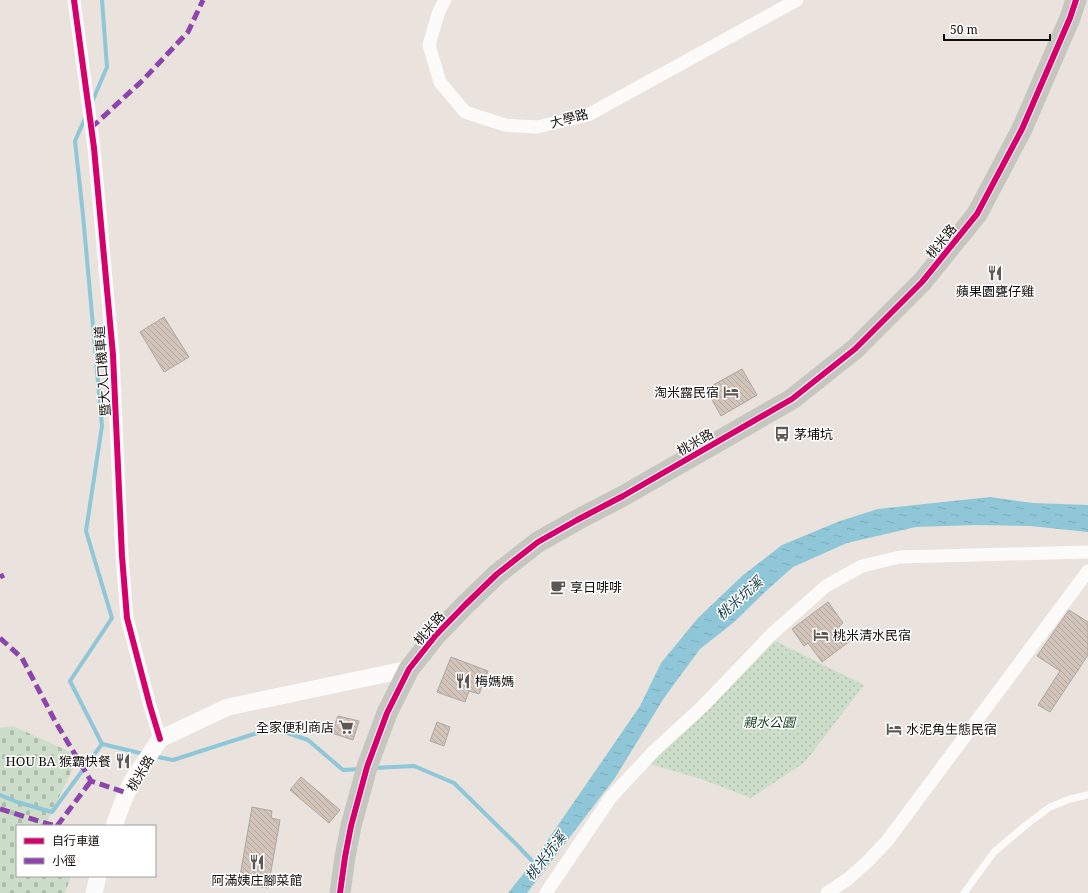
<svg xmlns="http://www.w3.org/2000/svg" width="1088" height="893" font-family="'Noto Serif','Noto Sans TC',serif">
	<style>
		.cemetery { fill: url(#cemetery-stones) }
		.park { fill: url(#park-dots) }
		.water { fill: url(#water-ripples) }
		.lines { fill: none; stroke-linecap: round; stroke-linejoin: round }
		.stream { stroke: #8fc7d8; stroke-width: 4 }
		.building { fill: url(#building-back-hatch); stroke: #aca7a3 }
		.service { stroke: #fcfbfa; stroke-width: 7 }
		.minor { stroke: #fcfbfa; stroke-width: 13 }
		.tertiary { stroke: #fcfbfa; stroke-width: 17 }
		.primary { stroke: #c5c6bf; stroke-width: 21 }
		.quiet { stroke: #8e44ad; stroke-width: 5; stroke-dasharray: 10 5; stroke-linecap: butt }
		.cycleway-casing { stroke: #fff; stroke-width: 8 }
		.cycleway { stroke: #d6006c; stroke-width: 6 }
		.labels { text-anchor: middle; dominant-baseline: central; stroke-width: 3; stroke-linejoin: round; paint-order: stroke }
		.street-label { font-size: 13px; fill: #110d0a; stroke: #fff }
		.poi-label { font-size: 13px; fill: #110d0a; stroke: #fff; text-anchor: start }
		.park-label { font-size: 13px; font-style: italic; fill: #113b1c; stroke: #fff }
		.water-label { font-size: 14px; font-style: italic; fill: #0f3742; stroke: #fff }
	</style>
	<defs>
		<pattern id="cemetery-stones" width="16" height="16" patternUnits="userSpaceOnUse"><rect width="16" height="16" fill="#ccdeca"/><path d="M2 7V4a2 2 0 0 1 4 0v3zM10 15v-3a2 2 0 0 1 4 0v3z" fill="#aebdac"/></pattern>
		<pattern id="park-dots" width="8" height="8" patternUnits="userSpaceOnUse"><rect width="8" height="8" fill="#ccdeca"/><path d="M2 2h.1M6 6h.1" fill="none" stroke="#aebdac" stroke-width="1.8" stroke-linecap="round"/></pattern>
		<pattern id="water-ripples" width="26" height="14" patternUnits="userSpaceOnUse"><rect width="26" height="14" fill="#8fc7d8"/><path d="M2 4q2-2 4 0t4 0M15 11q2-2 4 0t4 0" fill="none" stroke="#7aaab8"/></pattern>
		<pattern id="building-back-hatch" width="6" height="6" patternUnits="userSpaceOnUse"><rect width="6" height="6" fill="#d3c4ba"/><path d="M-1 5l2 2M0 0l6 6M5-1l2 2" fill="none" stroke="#b4a79f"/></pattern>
	</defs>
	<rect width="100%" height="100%" fill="#e9e2dd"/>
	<polygon class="cemetery" points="13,726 79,756 45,826 17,826 17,876 71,876 65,893 0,893 0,728"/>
	<polygon class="park" points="773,640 864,685 805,762 751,798 701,779 646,763"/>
	<polygon class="water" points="990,497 1033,503 1088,505 1088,532 1030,526 975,525 916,527 847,543 793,567 766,591 733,623 700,649 664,698 615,778 527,893 508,893 532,863 640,706 661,663 698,618 742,576 782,545 840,521 878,509"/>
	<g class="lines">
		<g class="stream">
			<polyline points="92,102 107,67 102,0"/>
			<polyline points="86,116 75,141 83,215 102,426 86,531 112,618 70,681 102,744 144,754"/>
			<polyline points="153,756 173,760 273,728 308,740 343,770 360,769"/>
			<polyline points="373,768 414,766 454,783 518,846 536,865"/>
			<polyline points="0,795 17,802 52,812 102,744"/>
		</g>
	</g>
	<g class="building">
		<polygon points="164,317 189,357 164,372 140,332"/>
		<polygon points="742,369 757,395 721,416 706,389"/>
		<polygon points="828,602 843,623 839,626 850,641 822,662 808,643 804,646 792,629"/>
		<polygon points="1069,610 1088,622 1088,655 1050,712 1038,705 1060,671 1037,656"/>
		<polygon points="451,657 488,671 479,694 469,691 465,702 437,692"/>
		<polygon points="338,716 359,721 353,740 332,733"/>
		<polygon points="437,722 450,727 444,746 430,741"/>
		<polygon points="301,777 340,810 329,823 290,790"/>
		<polygon points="252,807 272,811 271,818 280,820 268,888 239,882"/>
	</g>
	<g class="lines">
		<polyline class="service" points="964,893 994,852 1026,825 1050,807 1070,799 1088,795"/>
		<g class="minor">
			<polyline points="74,0 94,148 113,355 122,556 127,618 150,706 160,739"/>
			<polyline points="445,0 439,11 429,45 440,82 465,112 505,125 537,127 588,115 797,0"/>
			<polyline points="546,893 611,797 654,751 703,706 773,633 826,586 862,566 900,557 1088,552"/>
			<polyline points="827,893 848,879 868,861 887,841 1088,571"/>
		</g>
		<g class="tertiary">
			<polyline points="114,826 122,804 132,781 160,739 228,707 409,669"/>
			<polyline points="94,893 98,876"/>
		</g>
		<polyline class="primary" points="340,893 345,857 351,826 367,767 387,713 409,669 436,635 465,605 497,574 538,542 577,520 623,496 792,399 855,349 922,282 977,214 1022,129 1070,18 1076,0"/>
		<g class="quiet">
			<polyline points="91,128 143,80 188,32 203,0"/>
			<polyline points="0,577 4,575"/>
			<polyline points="0,638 22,658 55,721 91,781 127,793"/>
			<polyline points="0,809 55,826"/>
			<polyline points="57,826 91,781"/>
		</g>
		<g class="cycleway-casing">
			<g id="cycleway">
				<polyline points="74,0 94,148 113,355 122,556 127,618 150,706 160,739"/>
				<polyline points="340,893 345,857 351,826 367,767 387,713 409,669 436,635 465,605 497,574 538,542 577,520 623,496 792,399 855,349 922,282 977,214 1022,129 1070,18 1076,0"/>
			</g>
		</g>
		<use href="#cycleway" class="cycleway"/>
	</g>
	<defs>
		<g id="restaurant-bare" transform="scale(1.2)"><path d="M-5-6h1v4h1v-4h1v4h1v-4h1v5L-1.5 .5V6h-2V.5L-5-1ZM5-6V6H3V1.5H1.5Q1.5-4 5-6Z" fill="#5d5854" stroke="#fff" stroke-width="2.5" paint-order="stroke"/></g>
		<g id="hotel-bare" transform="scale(1.2)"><path d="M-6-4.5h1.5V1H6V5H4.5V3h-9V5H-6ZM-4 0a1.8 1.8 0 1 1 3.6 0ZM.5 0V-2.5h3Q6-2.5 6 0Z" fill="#5d5854" stroke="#fff" stroke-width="2.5" paint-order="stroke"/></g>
		<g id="bus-bare" transform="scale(1.2)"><path d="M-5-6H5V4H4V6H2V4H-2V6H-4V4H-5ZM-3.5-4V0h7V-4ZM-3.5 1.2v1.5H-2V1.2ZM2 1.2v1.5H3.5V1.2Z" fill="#5d5854" stroke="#fff" stroke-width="2.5" paint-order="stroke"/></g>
		<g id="cafe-bare" transform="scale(1.2)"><path d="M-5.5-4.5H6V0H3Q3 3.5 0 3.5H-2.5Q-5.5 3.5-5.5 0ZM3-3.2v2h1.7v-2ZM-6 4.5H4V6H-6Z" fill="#5d5854" stroke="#fff" stroke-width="2.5" paint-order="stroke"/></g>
		<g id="supermarket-bare" transform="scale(1.2)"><path d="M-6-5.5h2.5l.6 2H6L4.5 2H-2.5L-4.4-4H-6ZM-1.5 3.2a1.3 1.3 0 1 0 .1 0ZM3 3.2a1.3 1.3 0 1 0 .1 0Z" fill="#5d5854" stroke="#fff" stroke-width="2.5" paint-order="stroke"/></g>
	</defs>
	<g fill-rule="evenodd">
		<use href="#restaurant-bare" x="995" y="273"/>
		<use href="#hotel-bare" x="731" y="392"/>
		<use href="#bus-bare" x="782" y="434"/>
		<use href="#cafe-bare" x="558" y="587"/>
		<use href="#hotel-bare" x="821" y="635"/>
		<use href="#restaurant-bare" x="463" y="681"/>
		<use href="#supermarket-bare" x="346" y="727"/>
		<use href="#hotel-bare" x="894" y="729"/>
		<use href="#restaurant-bare" x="123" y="761"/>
		<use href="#restaurant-bare" x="257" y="862"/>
	</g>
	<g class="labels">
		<g class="street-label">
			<text transform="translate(569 118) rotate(-15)">大學路</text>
			<text transform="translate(941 241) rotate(-51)">桃米路</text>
			<text transform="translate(102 371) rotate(-94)">暨大入口機車道</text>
			<text transform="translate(695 442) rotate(-30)">桃米路</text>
			<text transform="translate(429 628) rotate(-49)">桃米路</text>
			<text transform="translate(140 773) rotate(-59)">桃米路</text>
		</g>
		<g class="poi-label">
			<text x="995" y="291" text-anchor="middle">蘋果園甕仔雞</text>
			<text x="719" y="392" text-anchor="end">淘米露民宿</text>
			<text x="794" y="434">茅埔坑</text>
			<text x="570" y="587">享日啡啡</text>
			<text x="833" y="635">桃米清水民宿</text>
			<text x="475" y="681">梅媽媽</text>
			<text x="334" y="727" text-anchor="end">全家便利商店</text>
			<text x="906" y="729">水泥角生態民宿</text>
			<text x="111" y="761" text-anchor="end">HOU BA 猴霸快餐</text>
			<text x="257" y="880" text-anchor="middle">阿滿姨庄腳菜館</text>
		</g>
		<g class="park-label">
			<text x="769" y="722">親水公園</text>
		</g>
		<g class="water-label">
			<text transform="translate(739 598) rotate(-42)">桃米坑溪</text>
			<text transform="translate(545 856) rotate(-52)">桃米坑溪</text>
		</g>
	</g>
	<rect x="16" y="825" width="140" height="52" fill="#ffffff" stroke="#a09e9d"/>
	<rect x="24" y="838" width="20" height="6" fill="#d6006c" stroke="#a09e9d"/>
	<text x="52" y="845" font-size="12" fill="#110d0a">自行車道</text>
	<rect x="24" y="858" width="20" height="6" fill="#8e44ad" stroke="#a09e9d"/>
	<text x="52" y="865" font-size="12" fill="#110d0a">小徑</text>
	<path d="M944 34v6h106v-6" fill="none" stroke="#110d0a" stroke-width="2"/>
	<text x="950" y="34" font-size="12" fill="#110d0a" stroke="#ffffff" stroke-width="3" paint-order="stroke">50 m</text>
</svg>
